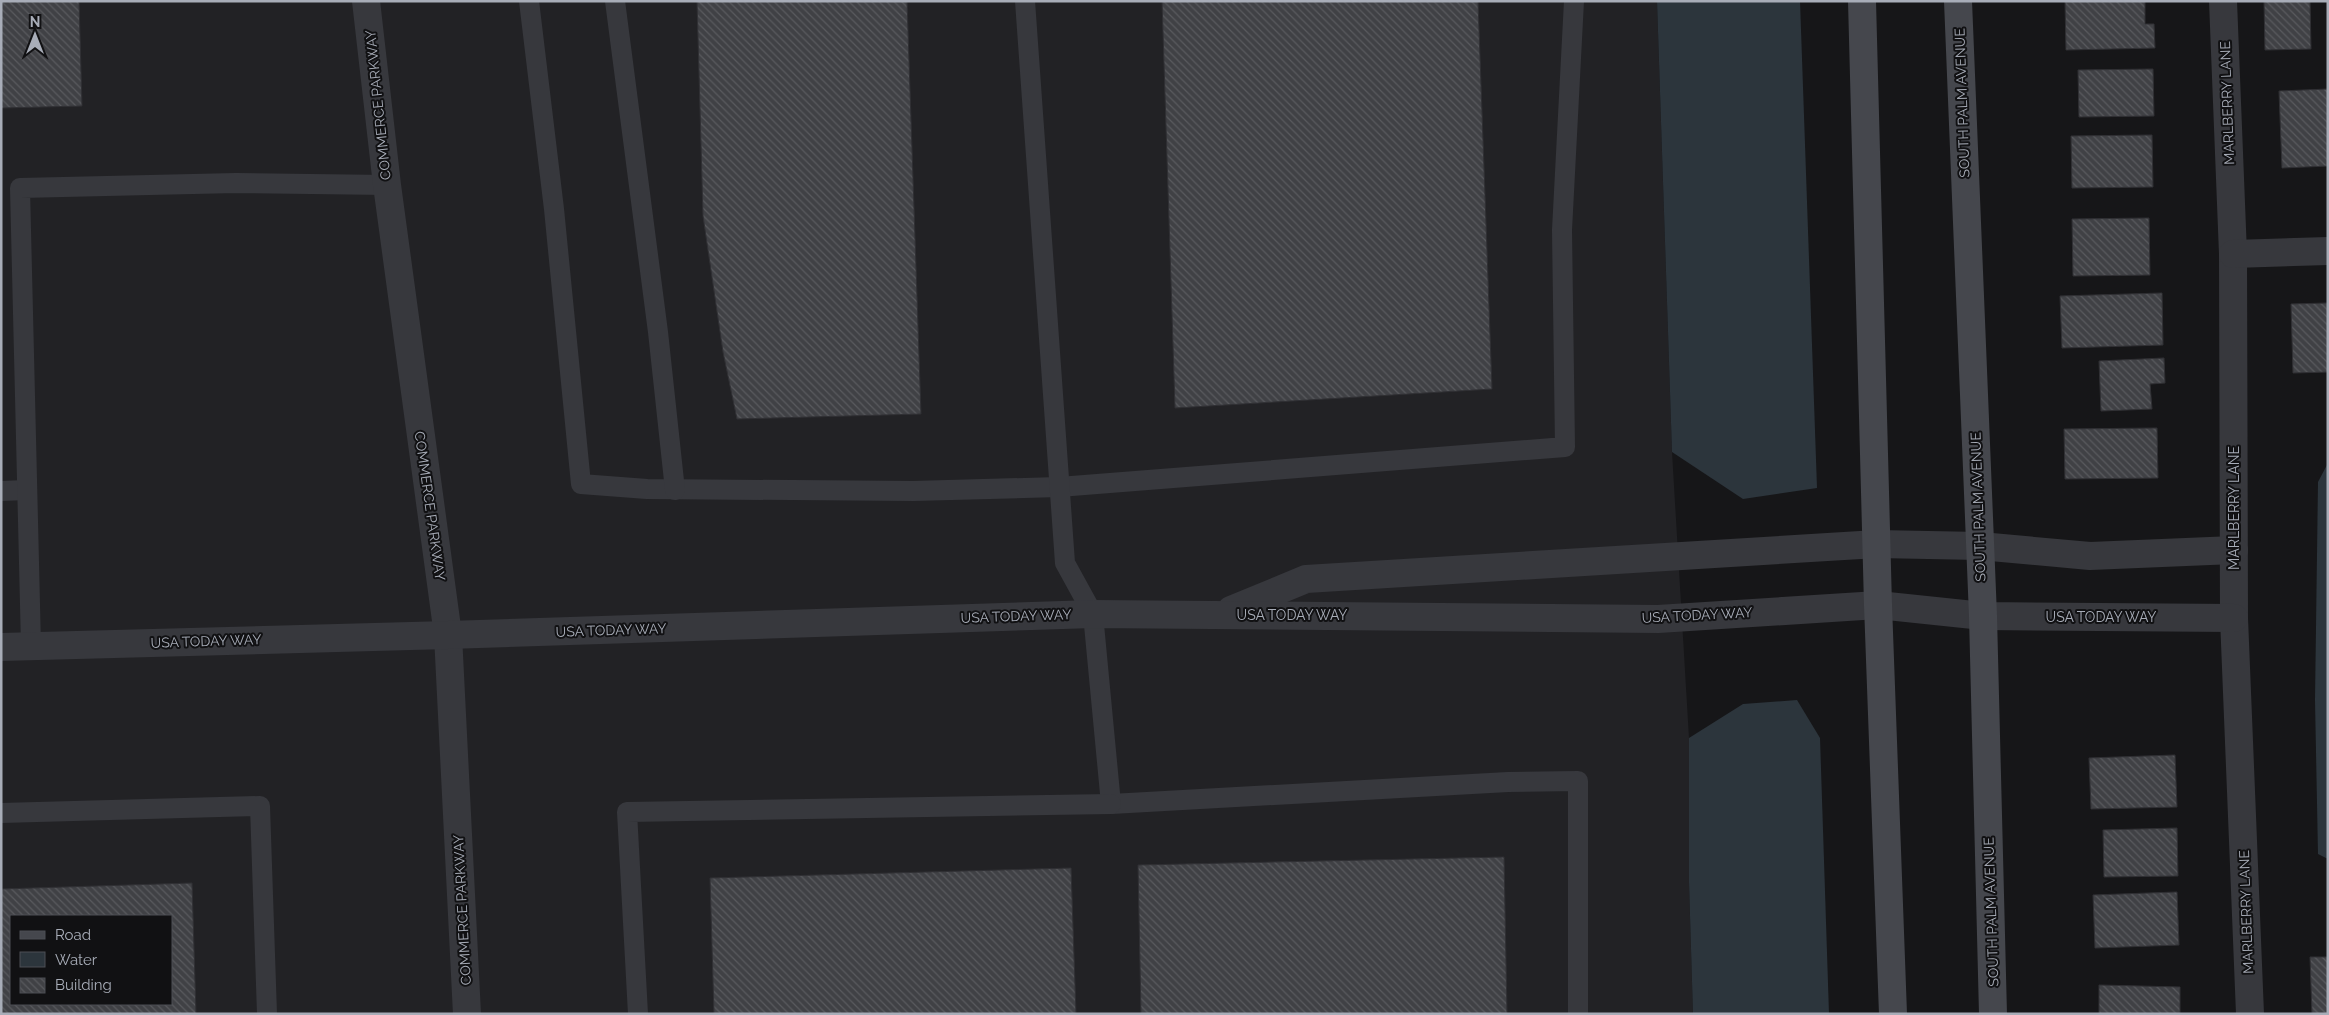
<svg xmlns="http://www.w3.org/2000/svg" width="2329" height="1015" font-family="Raleway,sans-serif">
	<style>
		.built { fill: #222225; fill-rule: evenodd }
		.water { fill: #2c353c }
		.building { fill: url(#building-back-hatch); stroke: #303034; fill-rule: evenodd }
		.lines { fill: none; stroke-linecap: round; stroke-linejoin: round }
		.service { stroke: #37383d; stroke-width: 20 }
		.minor { stroke: #37383d; stroke-width: 28 }
		.secondary { stroke: #45474d; stroke-width: 28 }
		.labels { text-anchor: middle; dominant-baseline: central; stroke-width: 4; stroke-linejoin: round; paint-order: stroke }
		.street-label { font-size: 14px; fill: #a8adb8; stroke: #111113 }
	</style>
	<defs>
		<pattern id="building-back-hatch" width="6" height="6" patternUnits="userSpaceOnUse" patternTransform="scale(1.25)"><rect width="6" height="6" fill="#404145"/><path d="M-1 5l2 2M0 0l6 6M5-1l2 2" fill="none" stroke="#595a5e"/></pattern>
	</defs>
	<rect width="100%" height="100%" fill="#161618"/>
	<path class="built" d="M1 1H1657L1672 452 1689 738V882L1693 1014H1ZM11 916H171V1004H11Z"/>
	<g class="water">
		<polygon points="1657,1 1800,1 1817,488 1743,499 1672,452"/>
		<polygon points="2328,463 2328,859 2318,854 2315,700 2318,482"/>
		<polygon points="1797,700 1820,738 1829,1014 1693,1014 1689,882 1689,738 1743,704"/>
	</g>
	<g class="building">
		<polygon points="1,1 79,1 82,106 1,108"/>
		<polygon points="697,1 907,1 921,414 737,419 723,352 703,216"/>
		<polygon points="1162,1 1478,1 1492,389 1175,408"/>
		<polygon points="2065,1 2145,1 2145,24 2154,24 2155,48 2066,50"/>
		<polygon points="2264,1 2310,1 2311,49 2265,50"/>
		<polygon points="2153,69 2154,116 2079,117 2078,70"/>
		<polygon points="2328,89 2328,166 2282,168 2279,91"/>
		<polygon points="2152,135 2153,187 2072,188 2071,136"/>
		<polygon points="2149,218 2150,275 2073,276 2072,219"/>
		<polygon points="2162,293 2163,345 2062,348 2060,296"/>
		<polygon points="2328,303 2328,372 2293,373 2291,304"/>
		<polygon points="2164,358 2165,383 2150,384 2152,409 2101,411 2099,361"/>
		<polygon points="2157,428 2158,478 2065,479 2064,429"/>
		<polygon points="2175,755 2177,807 2091,809 2089,758"/>
		<polygon points="2177,828 2178,876 2104,877 2103,830"/>
		<polygon points="1504,857 1507,1014 1141,1014 1138,865"/>
		<polygon points="1071,868 1076,1014 714,1014 710,878"/>
		<path d="M192 883 196 1014H1V889ZM11 916H171V1004H11Z"/>
		<polygon points="2177,892 2179,945 2095,948 2093,895"/>
		<polygon points="2310,957 2328,957 2328,1014 2312,1014"/>
		<polygon points="2099,985 2180,987 2180,1014 2099,1014"/>
	</g>
	<g class="lines">
		<g class="service">
			<polyline points="529,1 554,209 581,484 647,489 913,491 1059,487 1565,447 1562,230 1574,1"/>
			<polyline points="615,1 658,332 675,490"/>
			<polyline points="1025,1 1065,563 1093,614 1111,804 1508,782 1578,781 1578,1014"/>
			<polyline points="1,491 27,490"/>
			<polyline points="31,646 20,188 236,183 387,185"/>
			<polyline points="1,813 260,806 267,1014"/>
			<polyline points="638,1014 627,812 1111,804"/>
		</g>
		<g class="minor">
			<polyline points="366,1 387,185 448,635 467,1014"/>
			<polyline points="2223,1 2233,254 2234,618 2250,1014"/>
			<polyline points="2233,254 2328,251"/>
			<polyline points="1231,610 1306,579 1877,544 1980,546 2090,556 2234,550"/>
			<polyline points="1,647 448,635 1093,614 1658,619 1878,605 1983,616 2234,618"/>
		</g>
		<g class="secondary">
			<polyline points="1862,1 1878,605 1893,1014"/>
			<polyline points="1958,1 1983,616 1993,1014"/>
		</g>
	</g>
	<g class="labels">
		<g class="street-label">
			<text transform="translate(1962 103) rotate(-92)">SOUTH PALM AVENUE</text>
			<text transform="translate(2227 103) rotate(-92)">MARLBERRY LANE</text>
			<text transform="translate(378 105) rotate(-96)">COMMERCE PARKWAY</text>
			<text transform="translate(430 506) rotate(82)">COMMERCE PARKWAY</text>
			<text transform="translate(1978 507) rotate(-92)">SOUTH PALM AVENUE</text>
			<text transform="translate(2234 508) rotate(-90)">MARLBERRY LANE</text>
			<text x="1292" y="615">USA TODAY WAY</text>
			<text transform="translate(1697 615) rotate(-3)">USA TODAY WAY</text>
			<text transform="translate(1016 616) rotate(-2)">USA TODAY WAY</text>
			<text x="2101" y="617">USA TODAY WAY</text>
			<text transform="translate(611 630) rotate(-2)">USA TODAY WAY</text>
			<text transform="translate(206 641) rotate(-2)">USA TODAY WAY</text>
			<text transform="translate(462 910) rotate(-93)">COMMERCE PARKWAY</text>
			<text transform="translate(1991 912) rotate(-92)">SOUTH PALM AVENUE</text>
			<text transform="translate(2246 912) rotate(-92)">MARLBERRY LANE</text>
		</g>
	</g>
	<rect width="2329" height="1015" fill="none" stroke="#a8adb8" stroke-width="5"/>
	<rect x="10" y="915" width="162" height="90" fill="#111113" stroke="#4d4f55"/>
	<rect x="20" y="931" width="25" height="8" fill="#45474d" stroke="#4d4f55"/>
	<text x="55" y="940" font-size="15" fill="#a8adb8">Road</text>
	<rect x="20" y="952" width="25" height="15" fill="#2c353c" stroke="#4d4f55"/>
	<text x="55" y="965" font-size="15" fill="#a8adb8">Water</text>
	<rect x="20" y="978" width="25" height="15" fill="url(#building-back-hatch)" stroke="#4d4f55"/>
	<text x="55" y="990" font-size="15" fill="#a8adb8">Building</text>
	<g transform="translate(35 35)" stroke="#111113" stroke-width="4" paint-order="stroke">
	<path d="M0-4L9 19L0 12L-9 19Z" fill="#a8adb8"/>
	<text y="-8" font-size="14" font-weight="bold" text-anchor="middle" fill="#a8adb8">N</text>
	</g>
</svg>
